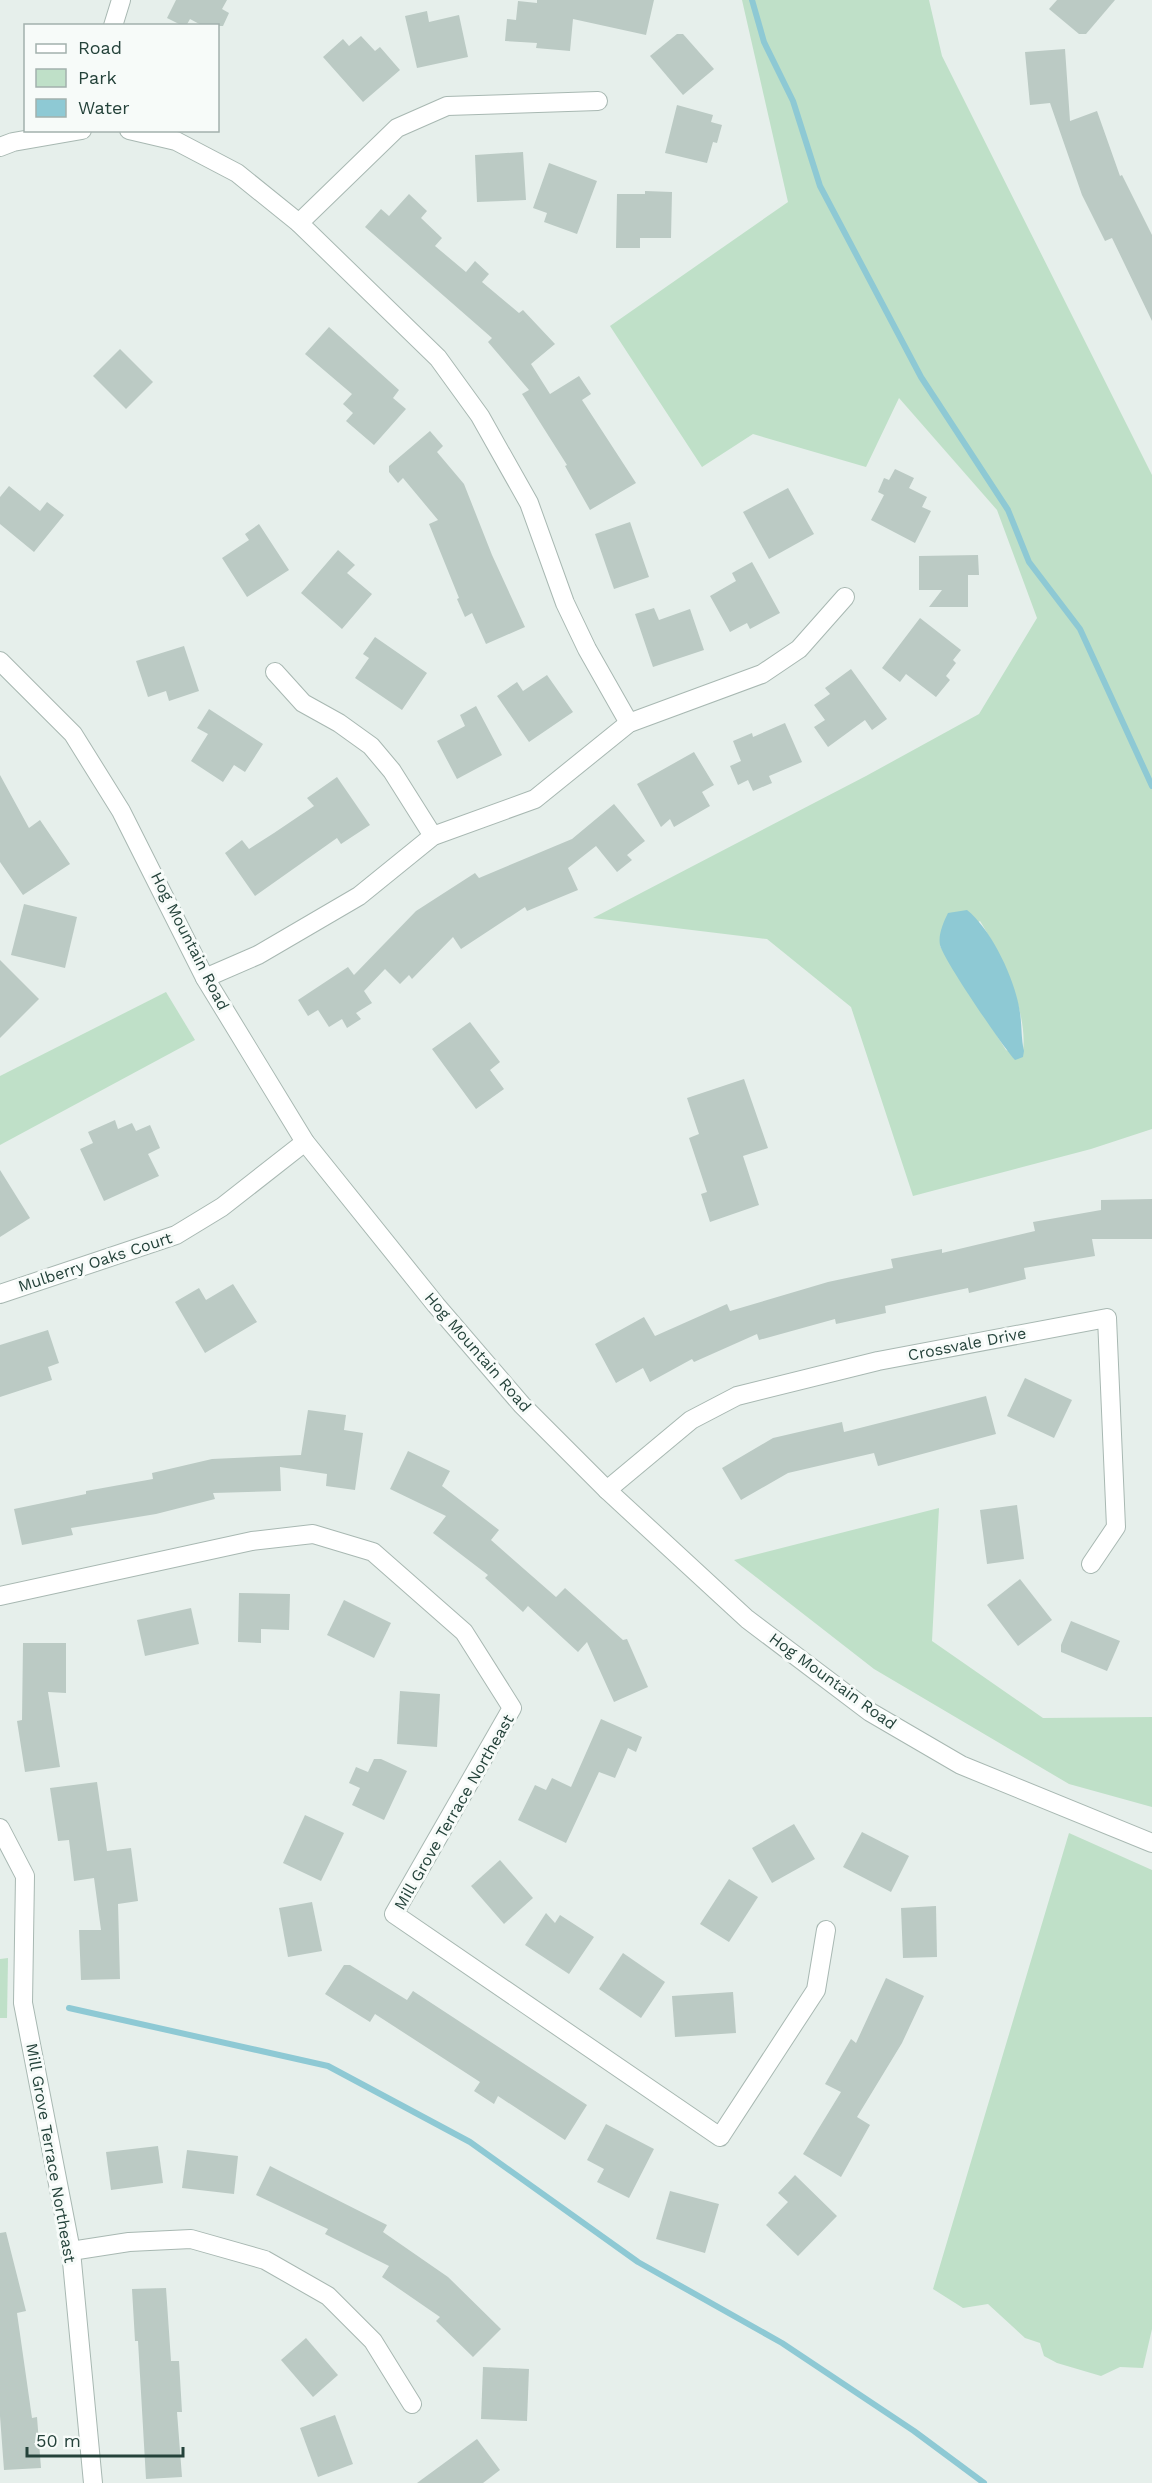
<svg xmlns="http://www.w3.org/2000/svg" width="1152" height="2483" font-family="'Work Sans',sans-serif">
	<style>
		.green { fill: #bfe0c8; fill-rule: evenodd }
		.water { fill: #8ec9d4 }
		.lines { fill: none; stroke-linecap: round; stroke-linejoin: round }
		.stream { stroke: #8ec9d4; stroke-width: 6 }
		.building { fill: #bbcac4 }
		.minor-casing { stroke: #a8b8b2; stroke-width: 20 }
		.tertiary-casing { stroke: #a8b8b2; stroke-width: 20 }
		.minor { stroke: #fff; stroke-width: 18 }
		.tertiary { stroke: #fff; stroke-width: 18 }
		.labels { text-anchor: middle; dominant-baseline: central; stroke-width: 6; stroke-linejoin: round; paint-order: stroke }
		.street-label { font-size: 16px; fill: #24423a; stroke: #f7fbf9 }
	</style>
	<rect width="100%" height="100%" fill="#e6efeb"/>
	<g class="green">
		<path d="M742 0H929L942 56 1152 475V1129L1091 1149 913 1196 851 1007 767 939 593 918 866 776 979 714 1037 618 997 510 899 398 866 467 753 434 702 467 610 326 788 202ZM980 921C1001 954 1031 1017 1022 1057L1006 1050 940 946Z"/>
		<polygon points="166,992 195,1040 0,1145 0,1076"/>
		<polygon points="939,1508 932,1641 1043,1718 1152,1717 1152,1807 1069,1784 874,1669 734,1560"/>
		<polygon points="1069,1833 1152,1870 1152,2329 1143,2368 1120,2367 1101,2376 1057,2363 1044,2356 1040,2343 1025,2338 988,2304 963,2308 933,2289"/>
		<polygon points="8,1958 7,2018 0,2018 0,1959"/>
	</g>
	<path class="water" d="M967 910C992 930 1016 981 1020 1013 1022 1026 1021 1038 1024 1051L1023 1057 1015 1060C1003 1047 943 959 940 945 938 935 943 923 948 913Z"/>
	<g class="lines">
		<g class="stream">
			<polyline points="752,0 764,42 793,101 820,186 921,377 1008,510 1029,562 1080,629 1152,786"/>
			<polyline points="69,2008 328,2066 470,2142 638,2262 782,2343 914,2431 984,2483"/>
		</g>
	</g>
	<g class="building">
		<polygon points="176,0 227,0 222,9 229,13 223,26 203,26 190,19 186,26 183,26 167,18"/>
		<polygon points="537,0 654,0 646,35 573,19 570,51 536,48 537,43 505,41 507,19 516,20 518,1 537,3"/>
		<polygon points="1057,0 1115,0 1086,34 1079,34 1049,9"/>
		<polygon points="427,11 429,22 459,15 468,57 417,68 405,16"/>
		<polygon points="677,34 683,34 714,69 683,95 650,56"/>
		<polygon points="361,36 375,51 380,47 400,70 363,102 323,57 343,39 349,46"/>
		<polygon points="1065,49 1070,121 1097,111 1120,176 1122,175 1152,235 1152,321 1112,238 1105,241 1082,195 1050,103 1030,105 1025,52"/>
		<polygon points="677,105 713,115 711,122 722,125 717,143 713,142 707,163 665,153"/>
		<polygon points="523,152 526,200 477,202 475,155"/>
		<polygon points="549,163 597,181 577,234 544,222 547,213 533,208"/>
		<polygon points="645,191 672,192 671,238 640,238 640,248 616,248 617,194 645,194"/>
		<polygon points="409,194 427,211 421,218 442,238 435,246 466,272 475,261 489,274 482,282 519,313 523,310 555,344 531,364 550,394 579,376 591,394 582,400 636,483 590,510 565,466 567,465 522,394 529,390 488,342 492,338 365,227 381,209 389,216"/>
		<polygon points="329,327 399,390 393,398 406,409 374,445 346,421 353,413 343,404 352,394 305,354"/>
		<polygon points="120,349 153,382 126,409 93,376"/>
		<polygon points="430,431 443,446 437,452 464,484 492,555 525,627 486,644 472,613 465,617 457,599 459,598 429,524 438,520 403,478 398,483 389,472 389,466"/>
		<polygon points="895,469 914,478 909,488 927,497 922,507 931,511 915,543 871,520 884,495 878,492 884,478 889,480"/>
		<polygon points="9,486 40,511 47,502 64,515 34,552 0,524 0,497"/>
		<polygon points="788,488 814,534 769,559 743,512"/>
		<polygon points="630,522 649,577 614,589 595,534"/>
		<polygon points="259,524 289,570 247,597 222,558 249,540 245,534"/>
		<polygon points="338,550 355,565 347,573 372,594 342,629 301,593"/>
		<polygon points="978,555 979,575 968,575 968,607 929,607 942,590 919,590 919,556"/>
		<polygon points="752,562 780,613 750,629 747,623 730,632 710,596 736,581 732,573"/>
		<polygon points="654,608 659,620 690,609 704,650 653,667 635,614"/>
		<polygon points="920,618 961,650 953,660 956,663 946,676 950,680 936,697 906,674 900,682 882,668"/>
		<polygon points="375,637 427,673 402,710 355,678 369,658 363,654"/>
		<polygon points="184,646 199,691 169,701 166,691 148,697 136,661"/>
		<polygon points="851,669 887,719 872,730 865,720 828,747 814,727 825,720 814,705 830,694 825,688"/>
		<polygon points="547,675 573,712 529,742 497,696 517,682 523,691"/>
		<polygon points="476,706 502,755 457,779 437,741 465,726 460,715"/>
		<polygon points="209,709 263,744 245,772 234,765 223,782 191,761 208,734 197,728"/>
		<polygon points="785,723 802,762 769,776 772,783 753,791 748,780 738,785 730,766 741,761 733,741 752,733 753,737"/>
		<polygon points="694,752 714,785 702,792 710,806 674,827 670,819 661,827 637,784"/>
		<polygon points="0,775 29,828 40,820 70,864 23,895 0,862"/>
		<polygon points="337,777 370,825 341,844 337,838 255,896 225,853 242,840 249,849 274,833 314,806 307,798"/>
		<polygon points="614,804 645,841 627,855 632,860 617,872 596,846 568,868 578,890 527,911 525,907 461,949 453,937 412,979 409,975 400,984 385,969 364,991 372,1003 356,1013 361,1019 347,1028 342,1019 329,1027 318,1010 308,1016 298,1000 348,967 354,975 416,911 475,873 479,878 572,839"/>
		<polygon points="24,904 77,917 65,968 11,955"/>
		<polygon points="0,960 39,999 0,1038"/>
		<polygon points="470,1022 500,1062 490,1070 504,1089 476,1109 432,1049"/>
		<polygon points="744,1079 768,1148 743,1156 759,1205 710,1222 701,1194 707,1192 689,1138 699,1134 687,1098"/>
		<polygon points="115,1120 118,1129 132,1123 136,1131 150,1125 160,1148 148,1154 159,1176 104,1201 80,1149 93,1143 88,1132"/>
		<polygon points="0,1170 30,1218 0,1237"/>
		<polygon points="1152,1199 1152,1239 1092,1239 1095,1256 1024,1268 1026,1279 969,1293 968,1288 885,1306 886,1313 836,1324 835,1319 759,1340 757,1334 694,1362 692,1359 650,1382 643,1368 616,1383 595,1344 644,1317 655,1336 727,1304 730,1311 828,1282 893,1268 891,1259 942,1249 942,1253 1035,1231 1033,1222 1101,1210 1101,1200"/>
		<polygon points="233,1284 257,1322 205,1353 175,1302 199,1288 206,1300"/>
		<polygon points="48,1330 59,1363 48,1367 52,1380 0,1397 0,1345"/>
		<polygon points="1025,1378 1072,1400 1054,1438 1007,1416"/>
		<polygon points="986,1396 996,1434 878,1466 874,1453 788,1473 741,1500 722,1468 773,1438 842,1422 844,1432"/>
		<polygon points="308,1410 346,1415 344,1430 363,1433 355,1490 326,1486 327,1474 280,1467 281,1491 213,1493 215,1499 156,1514 71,1528 73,1535 22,1545 14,1509 86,1494 86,1491 153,1479 152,1473 212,1459 301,1455"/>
		<polygon points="408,1451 450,1471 442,1486 499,1530 491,1540 556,1597 565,1588 623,1640 627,1639 648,1687 614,1702 587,1642 578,1652 528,1606 523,1612 485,1578 488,1575 433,1533 446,1516 390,1489"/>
		<polygon points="1017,1505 1024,1559 987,1564 980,1510"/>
		<polygon points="1020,1579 1052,1620 1018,1646 987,1605"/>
		<polygon points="239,1593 290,1594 289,1630 261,1629 261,1643 238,1642"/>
		<polygon points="344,1600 391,1623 374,1658 327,1635"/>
		<polygon points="191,1608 199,1644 145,1656 137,1620"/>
		<polygon points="1071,1621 1120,1641 1107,1671 1061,1652 1061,1645"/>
		<polygon points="23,1643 66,1643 66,1693 48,1692 60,1767 25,1772 17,1721 22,1720"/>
		<polygon points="400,1691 440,1694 437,1747 397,1744"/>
		<polygon points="601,1719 642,1737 636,1752 628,1748 615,1778 599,1772 566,1843 518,1820 535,1785 546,1790 552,1778 571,1787"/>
		<polygon points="374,1759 381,1759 407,1771 384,1820 352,1805 360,1788 349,1783 356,1767 368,1772"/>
		<polygon points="97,1782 107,1851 131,1848 138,1901 118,1904 120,1979 81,1980 79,1930 101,1930 94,1878 74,1881 69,1840 58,1841 50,1788"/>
		<polygon points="305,1815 344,1833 321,1881 283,1863"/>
		<polygon points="794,1824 815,1859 772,1883 752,1848"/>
		<polygon points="862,1832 909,1856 891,1892 843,1867"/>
		<polygon points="500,1860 533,1898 504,1924 471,1886"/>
		<polygon points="729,1879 758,1897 729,1942 700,1924"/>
		<polygon points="312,1902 322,1951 288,1957 279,1908"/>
		<polygon points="936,1906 937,1957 903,1958 901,1908"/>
		<polygon points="546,1913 555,1923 560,1915 594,1937 569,1974 525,1945"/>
		<polygon points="623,1953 665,1982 641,2018 599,1989"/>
		<polygon points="344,1965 350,1965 407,2000 413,1991 587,2105 565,2140 498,2096 494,2104 474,2091 480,2082 375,2014 370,2022 325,1994"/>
		<polygon points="886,1978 924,1996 902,2043 857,2117 870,2125 841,2177 803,2154 841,2092 825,2084 851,2039 856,2043"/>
		<polygon points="733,1992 736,2033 675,2037 672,1996"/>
		<polygon points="606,2124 654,2149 629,2198 597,2182 604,2169 587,2160"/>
		<polygon points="158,2146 163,2183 111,2190 106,2152"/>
		<polygon points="187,2150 238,2156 234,2194 182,2188"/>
		<polygon points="270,2166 387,2225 383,2232 448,2277 501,2329 473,2357 436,2321 440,2317 382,2277 389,2266 325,2234 328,2229 256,2195"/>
		<polygon points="795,2175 837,2216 798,2256 766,2225 788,2202 778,2193"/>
		<polygon points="670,2191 719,2204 705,2253 656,2239"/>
		<polygon points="6,2232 26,2311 17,2313 32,2418 37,2417 41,2468 4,2470 0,2416 0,2233"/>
		<polygon points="166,2288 171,2361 179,2361 182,2412 177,2412 182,2477 146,2479 138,2341 135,2341 132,2289"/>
		<polygon points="306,2338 338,2375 313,2397 281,2360"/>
		<polygon points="483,2367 529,2369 527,2421 481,2419"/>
		<polygon points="335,2415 353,2464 318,2477 300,2428"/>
		<polygon points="477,2439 500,2470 483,2483 417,2483"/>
	</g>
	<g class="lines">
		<g class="minor-casing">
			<g id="minor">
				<polyline points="113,26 121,0"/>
				<polyline points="598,101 447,106 397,128 299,223 438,358 480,416 529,503 565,603 587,649 629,723"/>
				<polyline points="129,130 176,141 237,173 299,223"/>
				<polyline points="0,147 13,142 82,130"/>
				<polyline points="275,672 303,703 339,723 371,746 392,771 433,836"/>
				<polyline points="205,978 258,955 359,896 433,836 535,799 629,723 762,674 799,649 845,597"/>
				<polyline points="0,1294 176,1235 222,1207 305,1142"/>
				<polyline points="607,1490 691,1420 737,1396 878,1361 1107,1318 1116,1527 1091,1564"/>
				<polyline points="0,1596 252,1541 313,1534 373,1552 464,1632 512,1708 394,1914 720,2137 816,1990 826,1930"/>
				<polyline points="0,1828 25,1876 23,2003 71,2251 93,2483"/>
				<polyline points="71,2251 129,2242 191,2239 265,2260 328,2296 373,2341 412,2404"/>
			</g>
		</g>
		<g class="tertiary-casing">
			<polyline id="tertiary" points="0,661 73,734 121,811 205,978 305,1142 436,1305 522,1405 607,1490 747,1619 870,1712 961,1765 1152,1843"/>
		</g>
		<use href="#minor" class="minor"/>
		<use href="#tertiary" class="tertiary"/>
	</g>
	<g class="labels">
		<g class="street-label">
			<text transform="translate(190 941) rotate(63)">Hog Mountain Road</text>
			<text transform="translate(95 1262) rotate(-18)">Mulberry Oaks Court</text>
			<text transform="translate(967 1344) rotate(-11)">Crossvale Drive</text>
			<text transform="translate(478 1352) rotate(49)">Hog Mountain Road</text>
			<text transform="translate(833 1681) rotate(36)">Hog Mountain Road</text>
			<text transform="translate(454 1812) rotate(-60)">Mill Grove Terrace Northeast</text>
			<text transform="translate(51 2153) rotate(80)">Mill Grove Terrace Northeast</text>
		</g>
	</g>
	<rect x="24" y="24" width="195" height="108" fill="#f7fbf9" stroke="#a3b1ad" stroke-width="1.5"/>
	<rect x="36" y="44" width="30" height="9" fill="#ffffff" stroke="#a3b1ad" stroke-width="1.5"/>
	<text x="78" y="54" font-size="18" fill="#24423a">Road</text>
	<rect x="36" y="69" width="30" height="18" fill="#bfe0c8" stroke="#a3b1ad" stroke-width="1.5"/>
	<text x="78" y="84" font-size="18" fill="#24423a">Park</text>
	<rect x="36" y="99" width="30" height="18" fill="#8ec9d4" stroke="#a3b1ad" stroke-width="1.5"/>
	<text x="78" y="114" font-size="18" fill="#24423a">Water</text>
	<path d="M27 2447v9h156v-9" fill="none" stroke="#24423a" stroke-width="3"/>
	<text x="36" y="2447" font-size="18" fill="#24423a" stroke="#f7fbf9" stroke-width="4.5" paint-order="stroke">50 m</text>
</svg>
